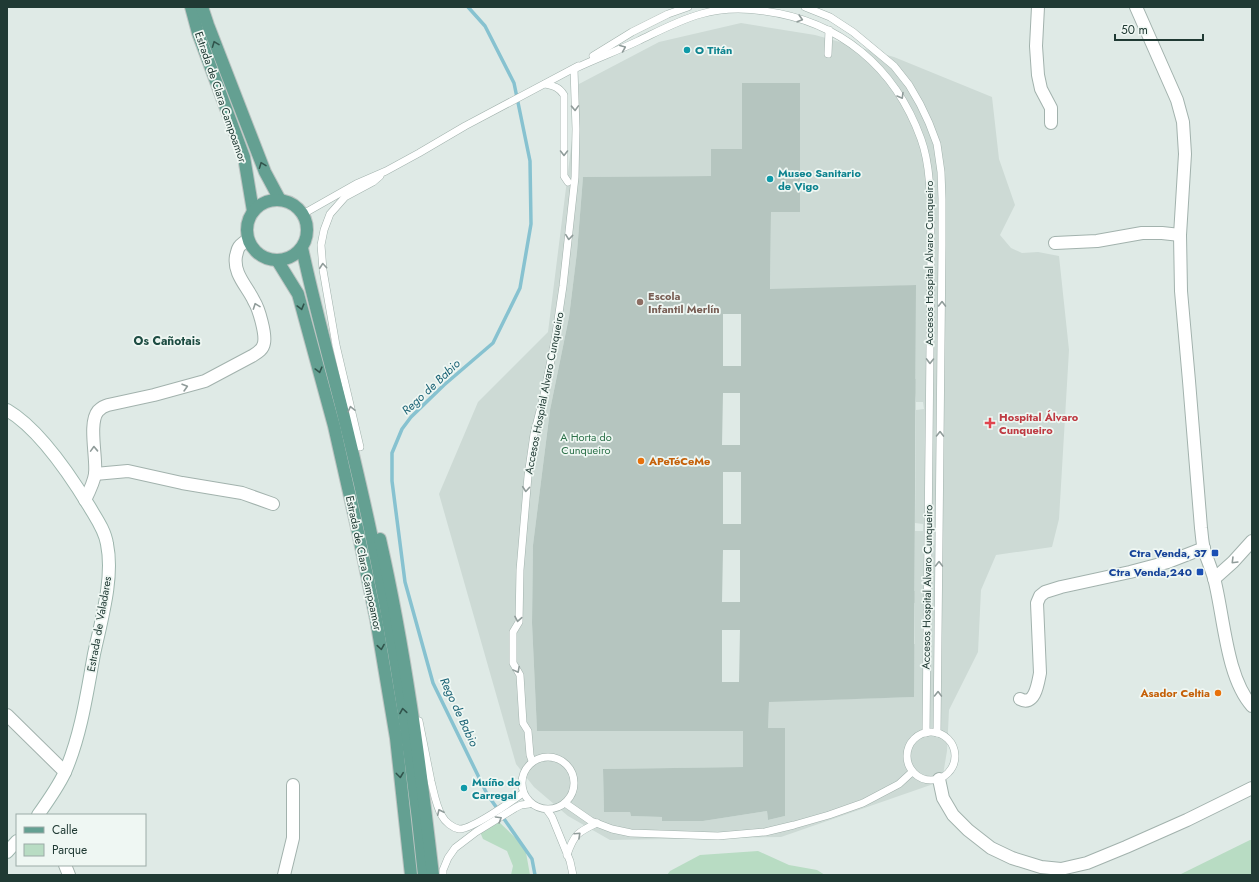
<svg xmlns="http://www.w3.org/2000/svg" width="1259" height="882" font-family="Jost,sans-serif">
	<style>
		.built { fill: #cddad5; fill-rule: evenodd }
		.green { fill: #b8dcc3 }
		.lines { fill: none; stroke-linecap: round; stroke-linejoin: round }
		.stream { stroke: #87c2d0; stroke-width: 3.5 }
		.building { fill: #b5c5bf; fill-rule: evenodd }
		.service-casing { stroke: #a2b2ad; stroke-width: 8 }
		.minor-casing { stroke: #a2b2ad; stroke-width: 14 }
		.tertiary-casing { stroke: #a2b2ad; stroke-width: 14 }
		.secondary-casing { stroke: #9eb6ae; stroke-width: 14 }
		.primary-casing { stroke: #bcc4c2; stroke-width: 14 }
		.service { stroke: #fff; stroke-width: 7 }
		.minor { stroke: #fff; stroke-width: 12 }
		.tertiary { stroke: #fff; stroke-width: 12 }
		.secondary { stroke: #fff; stroke-width: 12 }
		.primary { stroke: #64a092; stroke-width: 12 }
		.oneway { stroke: #909c9a }
		.oneway2 { stroke: #31544c }
		.culture-dot { fill: #0f9aa8; stroke: #eff7f3; stroke-width: 1.5 }
		.education-dot { fill: #8d6e63; stroke: #eff7f3; stroke-width: 1.5 }
		.health-dot { fill: #e0444e; stroke: #eff7f3; stroke-width: 1.5 }
		.food-dot { fill: #e8710a; stroke: #eff7f3; stroke-width: 1.5 }
		.transit-dot { fill: #1a4fb4; stroke: #eff7f3; stroke-width: 1.5 }
		.labels { text-anchor: middle; dominant-baseline: central; stroke-width: 3.5; stroke-linejoin: round; paint-order: stroke }
		.culture-label { font-size: 11px; font-weight: bold; fill: #0d838f; stroke: #eff7f3; text-anchor: start }
		.street-label { font-size: 11px; fill: #203a34; stroke: #eff7f3 }
		.education-label { font-size: 11px; font-weight: bold; fill: #785e54; stroke: #eff7f3; text-anchor: start }
		.health-label { font-size: 11px; font-weight: bold; fill: #be3a42; stroke: #eff7f3; text-anchor: start }
		.park-label { font-size: 11px; fill: #2b7048; stroke: #eff7f3 }
		.food-label { font-size: 11px; font-weight: bold; fill: #c56008; stroke: #eff7f3; text-anchor: start }
		.transit-label { font-size: 11px; font-weight: bold; fill: #164399; stroke: #eff7f3; text-anchor: end }
		.neighbourhood-label { font-size: 12px; font-weight: bold; fill: #1d4c42; stroke: #eff7f3 }
		.water-label { font-size: 12px; font-style: italic; fill: #1b6375; stroke: #eff7f3 }
	</style>
	<rect width="100%" height="100%" fill="#dfeae6"/>
	<path class="built" d="M741 23 815 35 894 57 992 97 999 159 1015 205 1000 235 1011 248 1022 253 1038 252 1059 256 1069 350 1059 519 1052 547 996 555 981 590 978 652 949 710 947 751 942 781 781 837 610 840 568 816 534 787 516 764 439 494 478 402 548 332 579 84 659 42ZM742 83H800V211L771 212 770 294 916 285V379L863 380 915 393 916 402H923L924 409 916 410 915 523 923 524V531H915V591H901L854 603H915V644L862 645 914 656V697L780 701 769 687 768 728H785V816L768 820 767 811 703 821H663L662 817 631 816 630 812 604 811 603 769 743 767V731H537L532 623 533 545 550 410 569 317 577 252 583 177 711 176V149H742Z"/>
	<g class="green">
		<polygon points="498,821 525,847 530,875 511,875 513,866 507,851 483,839 480,832"/>
		<polygon points="1250,840 1252,840 1252,875 1179,875"/>
		<polygon points="758,851 789,865 817,870 825,875 667,875 670,871 700,855"/>
	</g>
	<g class="lines">
		<g class="stream">
			<polyline points="468,7 485,26 514,83 530,161 531,224 520,288 493,343 444,385 411,417 402,429 392,453 392,481 405,582 433,683 487,794 499,811"/>
			<polyline points="502,816 532,859 535,875"/>
		</g>
	</g>
	<path class="building" d="M742 83H800V212H771L770 289 916 285 914 697 769 702 768 728H785V816L768 820 767 811 703 821H662V817L631 816 630 812H604L603 769 743 767V731H537L532 623 533 545 550 410 569 317 577 252 583 177 711 176V149H742ZM723 314H741V366H723ZM723 393H740V445H722ZM723 472H741V524H723ZM723 550H740V602H722ZM722 630H740L739 682H722Z"/>
	<g class="lines">
		<g class="service-casing">
			<g id="service">
				<polyline points="805,7 830,17 853,32 894,66 909,85 920,104 929,123 937,144 941,172 942,199 942,246 937,733"/>
				<polyline points="828,54 829,30"/>
				<polyline points="593,56 632,32 668,14 688,7"/>
				<path d="M574 69C595 59 617 51 638 41 659 31 679 20 701 14 722 8 743 8 764 11 840 21 895 67 921 139 933 172 930 215 931 250L926 733"/>
				<path d="M545 84C554 86 559 87 564 95V176L568 182"/>
				<polyline points="303,214 356,184 386,171 419,153 465,126 578,66"/>
				<polyline points="360,447 336,345 323,270 321,245 324,230 330,214 345,197 373,182 380,176"/>
				<path d="M419 721C423 741 427 761 431 781 434 793 436 806 442 816 445 822 453 828 459 829 471 830 512 801 523 793"/>
				<circle cx="931" cy="756" r="24"/>
				<circle cx="548" cy="783" r="26"/>
				<polyline points="532,761 530,755 528,731 523,723 520,675 513,663 513,632 519,622 520,570 528,476 534,434 544,395 555,340 563,286 575,177 576,129 574,69"/>
				<polyline points="565,803 591,821 612,829 631,833 718,836 765,832 794,825 829,815 863,803 899,784 912,772"/>
				<polyline points="547,810 552,817 570,861 573,875"/>
				<path d="M567 855C574 834 578 832 597 823"/>
				<polyline points="443,875 443,870 448,858 455,848 476,832 515,808 521,805 529,804"/>
			</g>
		</g>
		<g class="minor-casing">
			<g id="minor">
				<polyline points="1038,7 1036,46 1038,75 1041,89 1051,108 1051,123"/>
				<path d="M1136 7 1177 100 1183 122 1185 154 1180 235 1181 291 1189 381 1201 528C1202 535 1202 542 1204 549 1207 559 1211 568 1214 578 1224 616 1226 677 1252 706"/>
				<polyline points="1055,243 1097,241 1142,233 1162,233 1180,235"/>
				<polyline points="95,474 128,471 182,483 242,493 273,504"/>
				<path d="M85 500C89 492 94 482 95 474 97 458 88 423 98 411 101 408 104 406 108 405L154 395 205 381 252 356C257 353 263 350 264 343 266 334 259 309 254 301 247 286 233 274 236 256 237 253 237 250 239 247 241 244 245 242 248 239"/>
				<polyline points="1214,579 1233,562 1252,541"/>
				<path d="M1020 699C1035 707 1038 683 1040 673L1037 603 1040 596 1045 592 1061 587 1130 572 1168 562 1204 548"/>
				<polyline points="939,779 943,798 953,815 968,830 991,848 1012,858 1041,867 1061,869 1087,863 1126,847 1187,820 1252,788"/>
				<polyline points="65,865 69,875"/>
				<polyline points="284,875 293,838 293,785"/>
			</g>
		</g>
		<g class="tertiary-casing">
			<polyline id="tertiary" points="7,715 65,772"/>
		</g>
		<g class="secondary-casing">
			<g id="secondary">
				<path d="M7 410C38 428 70 475 89 506 96 518 105 530 107 544 114 578 101 621 94 654 87 693 81 735 65 772 58 787 48 801 38 815"/>
				<polyline points="7,852 17,841"/>
			</g>
		</g>
		<g class="primary-casing">
			<g id="primary">
				<polyline points="191,7 198,33 244,157 253,211"/>
				<polyline points="202,7 208,25 265,172 280,200"/>
				<circle cx="277" cy="230" r="30"/>
				<path d="M302 248C314 304 329 358 343 413 354 458 365 503 374 548 397 656 413 765 424 875"/>
				<polyline points="277,260 298,294 334,426 358,532 376,619 396,738 411,875"/>
				<path d="M380 539C405 649 420 762 433 875"/>
			</g>
		</g>
		<use href="#service" class="service"/>
		<use href="#minor" class="minor"/>
		<use href="#tertiary" class="tertiary"/>
		<use href="#secondary" class="secondary"/>
		<use href="#primary" class="primary"/>
	</g>
	<defs><path id="oneway-chevron" d="M-2-3.5L2.5 0L-2 3.5" fill="none" stroke-width="1.6" stroke-linecap="round" stroke-linejoin="round"/></defs>
	<g class="oneway">
		<use href="#oneway-chevron" transform="translate(800 19) rotate(17)"/>
		<use href="#oneway-chevron" transform="translate(623 48) rotate(-23)"/>
		<use href="#oneway-chevron" transform="translate(901 96) rotate(59)"/>
		<use href="#oneway-chevron" transform="translate(575 108) rotate(88)"/>
		<use href="#oneway-chevron" transform="translate(564 153) rotate(90)"/>
		<use href="#oneway-chevron" transform="translate(569 237) rotate(96)"/>
		<use href="#oneway-chevron" transform="translate(323 266) rotate(-95)"/>
		<use href="#oneway-chevron" transform="translate(942 304) rotate(-89)"/>
		<use href="#oneway-chevron" transform="translate(256 306) rotate(-110)"/>
		<use href="#oneway-chevron" transform="translate(930 361) rotate(91)"/>
		<use href="#oneway-chevron" transform="translate(185 387) rotate(-16)"/>
		<use href="#oneway-chevron" transform="translate(351 409) rotate(-103)"/>
		<use href="#oneway-chevron" transform="translate(940 434) rotate(-89)"/>
		<use href="#oneway-chevron" transform="translate(94 449) rotate(-92)"/>
		<use href="#oneway-chevron" transform="translate(526 489) rotate(95)"/>
		<use href="#oneway-chevron" transform="translate(1234 561) rotate(135)"/>
		<use href="#oneway-chevron" transform="translate(939 564) rotate(-89)"/>
		<use href="#oneway-chevron" transform="translate(518 619) rotate(100)"/>
		<use href="#oneway-chevron" transform="translate(517 670) rotate(62)"/>
		<use href="#oneway-chevron" transform="translate(938 694) rotate(-89)"/>
		<use href="#oneway-chevron" transform="translate(440 812) rotate(-115)"/>
		<use href="#oneway-chevron" transform="translate(499 819) rotate(-31)"/>
		<use href="#oneway-chevron" transform="translate(578 835) rotate(-43)"/>
	</g>
	<g class="oneway2">
		<use href="#oneway-chevron" transform="translate(215 44) rotate(-111)"/>
		<use href="#oneway-chevron" transform="translate(262 165) rotate(-111)"/>
		<use href="#oneway-chevron" transform="translate(301 307) rotate(75)"/>
		<use href="#oneway-chevron" transform="translate(319 370) rotate(75)"/>
		<use href="#oneway-chevron" transform="translate(381 647) rotate(81)"/>
		<use href="#oneway-chevron" transform="translate(403 711) rotate(-99)"/>
		<use href="#oneway-chevron" transform="translate(400 775) rotate(83)"/>
	</g>
	<g class="culture-dot">
		<circle cx="687" cy="50" r="4"/>
		<circle cx="770" cy="179" r="4"/>
		<circle cx="464" cy="788" r="4"/>
	</g>
	<circle class="education-dot" cx="640" cy="302" r="4"/>
	<path class="health-dot" d="M988 417h4v4h4v4h-4v4h-4v-4h-4v-4h4z"/>
	<g class="food-dot">
		<circle cx="641" cy="461" r="4"/>
		<circle cx="1218" cy="693" r="4"/>
	</g>
	<g class="transit-dot">
		<rect x="1211" y="549" width="8" height="8" rx="2"/>
		<rect x="1196" y="568" width="8" height="8" rx="2"/>
	</g>
	<g class="labels">
		<g class="culture-label">
			<text x="695" y="50">O Titán</text>
			<text x="778" y="173">Museo Sanitario<tspan x="778" dy="13">de Vigo</tspan></text>
			<text x="472" y="782">Muíño do<tspan x="472" dy="13">Carregal</tspan></text>
		</g>
		<g class="street-label">
			<text transform="translate(221 97) rotate(71)">Estrada de Clara Campoamor</text>
			<text transform="translate(929 263) rotate(-90)">Accesos Hospital Alvaro Cunqueiro</text>
			<text transform="translate(544 393) rotate(-79)">Accesos Hospital Alvaro Cunqueiro</text>
			<text transform="translate(364 563) rotate(78)">Estrada de Clara Campoamor</text>
			<text transform="translate(927 587) rotate(-89)">Accesos Hospital Alvaro Cunqueiro</text>
			<text transform="translate(99 624) rotate(-80)">Estrada de Valadares</text>
		</g>
		<g class="education-label">
			<text x="648" y="296">Escola<tspan x="648" dy="13">Infantil Merlín</tspan></text>
		</g>
		<g class="health-label">
			<text x="999" y="417">Hospital Álvaro<tspan x="999" dy="13">Cunqueiro</tspan></text>
		</g>
		<g class="park-label">
			<text x="586" y="437">A Horta do<tspan x="586" dy="13">Cunqueiro</tspan></text>
		</g>
		<g class="food-label">
			<text x="649" y="461">APeTéCeMe</text>
			<text x="1210" y="693" text-anchor="end">Asador Celtia</text>
		</g>
		<g class="transit-label">
			<text x="1207" y="553">Ctra Venda, 37</text>
			<text x="1192" y="572">Ctra Venda,240</text>
		</g>
		<g class="neighbourhood-label">
			<text x="167" y="341">Os Cañotais</text>
		</g>
		<g class="water-label">
			<text transform="translate(431 387) rotate(-43)">Rego de Babio</text>
			<text transform="translate(459 712) rotate(65)">Rego de Babio</text>
		</g>
	</g>
	<rect width="1259" height="882" fill="none" stroke="#203a34" stroke-width="16"/>
	<rect x="16" y="814" width="130" height="52" fill="#eff7f3" stroke="#9caba7"/>
	<rect x="24" y="827" width="20" height="6" fill="#64a092" stroke="#9caba7"/>
	<text x="52" y="834" font-size="12" fill="#203a34">Calle</text>
	<rect x="24" y="844" width="20" height="12" fill="#b8dcc3" stroke="#9caba7"/>
	<text x="52" y="854" font-size="12" fill="#203a34">Parque</text>
	<path d="M1115 34v6h88v-6" fill="none" stroke="#203a34" stroke-width="2"/>
	<text x="1121" y="34" font-size="12" fill="#203a34" stroke="#eff7f3" stroke-width="3" paint-order="stroke">50 m</text>
</svg>
